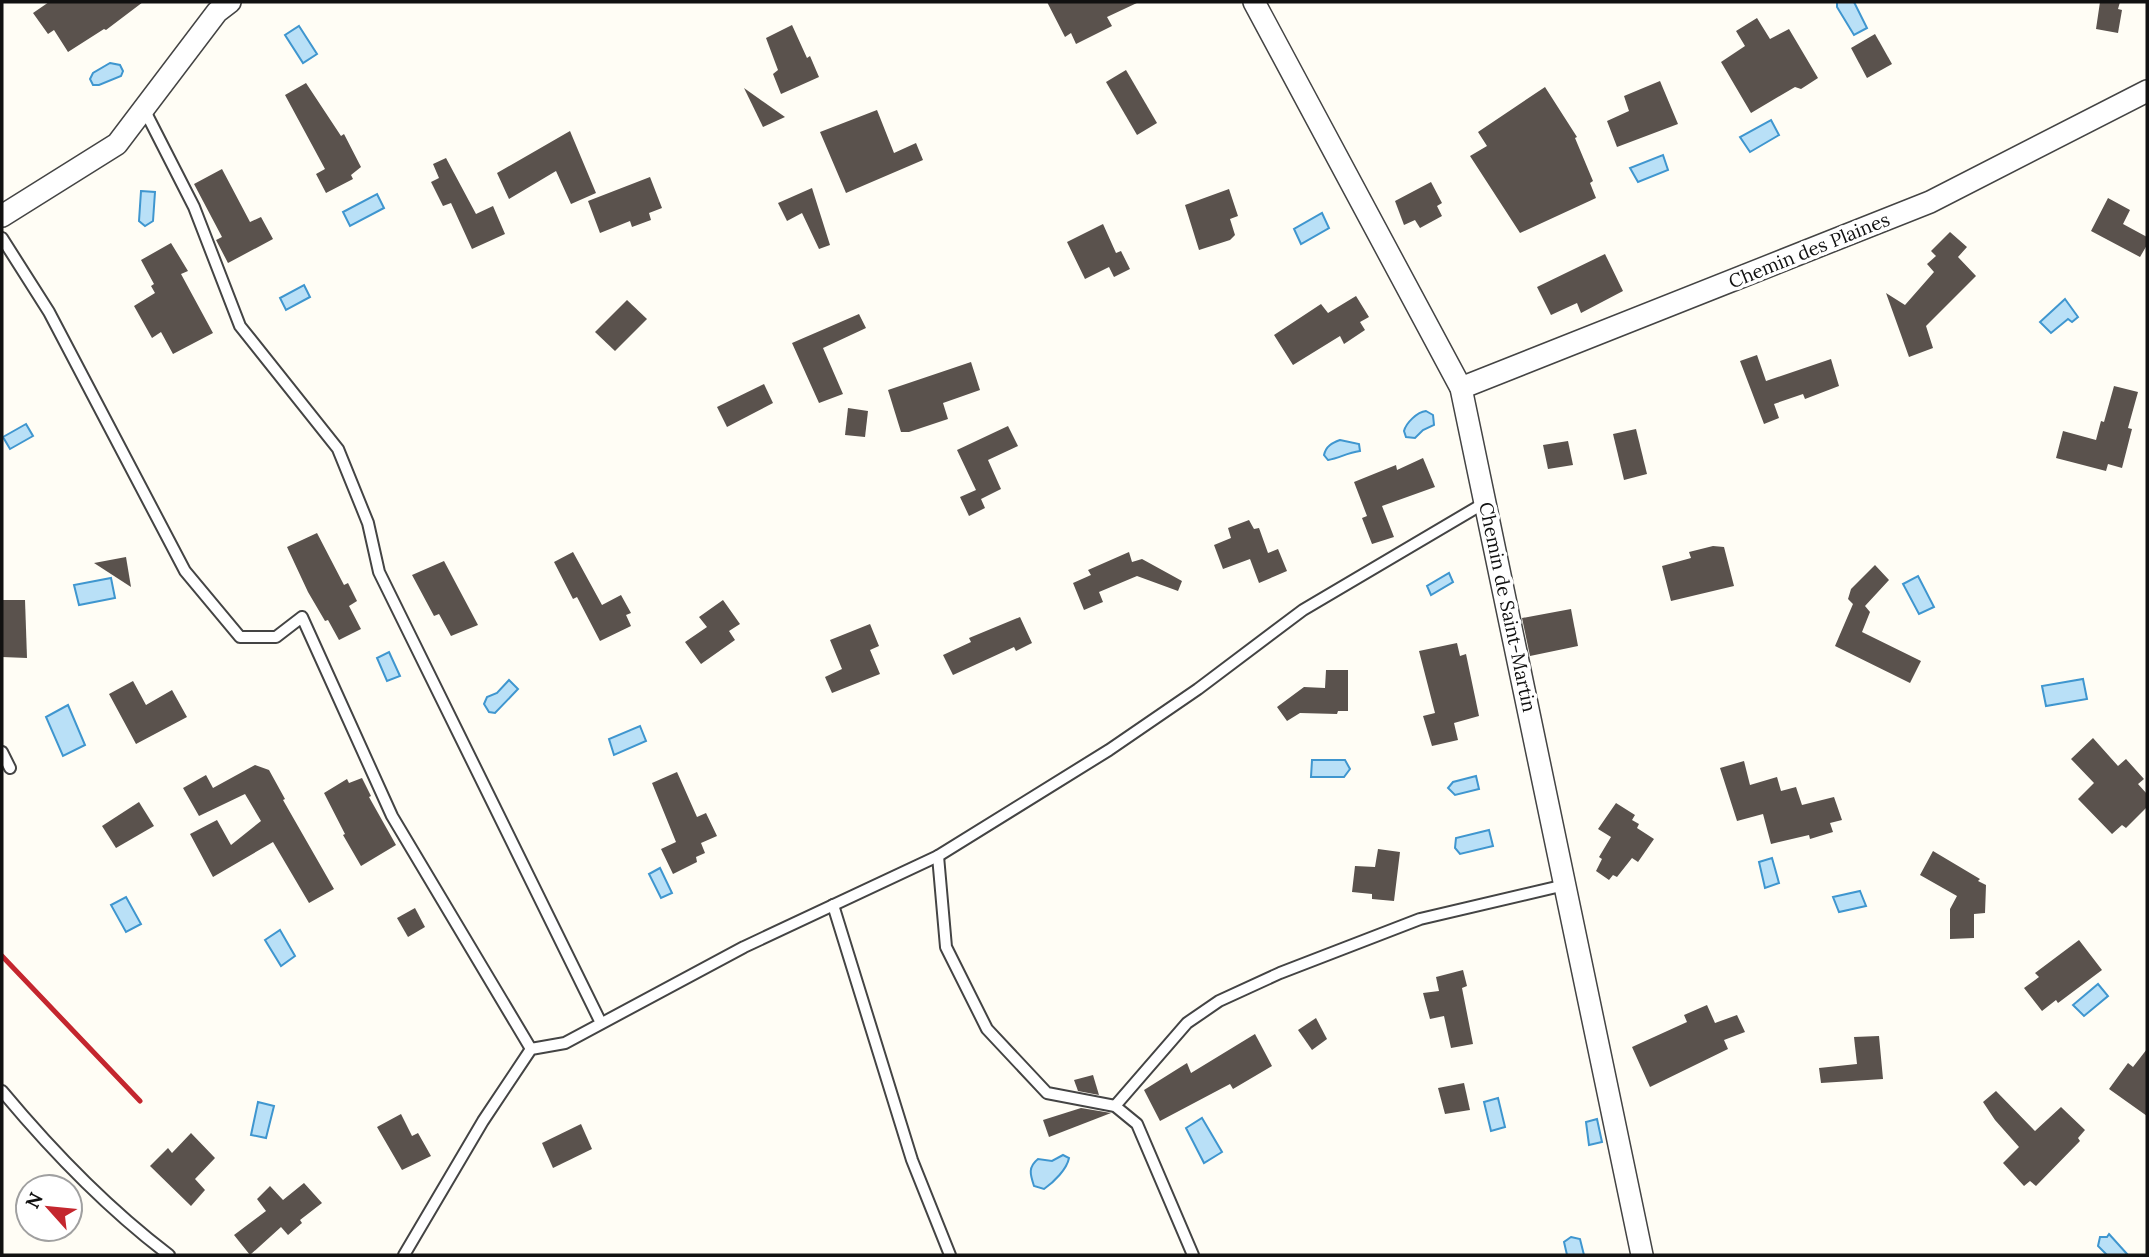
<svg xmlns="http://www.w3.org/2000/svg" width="2149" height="1257" font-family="Lora,serif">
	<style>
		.water { fill: #b9e0f7; stroke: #3f96cf; stroke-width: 2 }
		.building { fill: #5a524d }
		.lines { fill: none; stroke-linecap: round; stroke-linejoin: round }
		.lane-casing { stroke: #444; stroke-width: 14 }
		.street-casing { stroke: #444; stroke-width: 24 }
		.lane { stroke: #fff; stroke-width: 10 }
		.street { stroke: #fff; stroke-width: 21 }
		.rail { stroke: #c4262e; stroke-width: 5 }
		.labels { text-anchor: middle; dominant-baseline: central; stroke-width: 7; stroke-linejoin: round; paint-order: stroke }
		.street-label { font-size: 19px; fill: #111; stroke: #fff }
	</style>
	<rect width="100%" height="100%" fill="#fffdf5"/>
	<g class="water">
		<polygon points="1837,2 1854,2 1867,28 1854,35 1837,7"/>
		<polygon points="299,26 317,54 303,63 285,35"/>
		<polygon points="110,63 120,65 123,71 121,76 99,85 93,85 90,79 93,73"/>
		<polygon points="1771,120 1779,135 1750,152 1740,137"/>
		<polygon points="1663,155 1668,170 1638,182 1630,168"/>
		<polygon points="141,191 155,192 153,221 145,226 139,221"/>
		<polygon points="377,194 384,208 350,226 343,212"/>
		<polygon points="1322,213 1329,228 1301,244 1294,229"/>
		<polygon points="304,285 310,297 286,310 280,298"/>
		<polygon points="2065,299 2078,317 2072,322 2068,319 2051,333 2040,322"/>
		<path d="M1426 411 1433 415 1434 425 1423 430 1415 438 1406 437 1404 431C1406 423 1417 412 1426 411Z"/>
		<polygon points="26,424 33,436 10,449 3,437"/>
		<path d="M1340 440 1359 444 1360 451C1346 453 1340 458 1328 460L1324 455C1326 446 1332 443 1340 440Z"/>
		<polygon points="1449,573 1453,582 1431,595 1427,586"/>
		<polygon points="1918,576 1934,607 1919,614 1903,584"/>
		<polygon points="111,578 115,598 79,605 74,585"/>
		<polygon points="389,652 400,676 387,681 377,658"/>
		<polygon points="2083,679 2087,699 2046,706 2042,686"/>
		<polygon points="509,680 518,689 495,713 489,712 484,704 487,697 497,693"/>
		<polygon points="68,705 85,745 63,756 46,717"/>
		<polygon points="640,726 646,741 614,755 609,739"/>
		<polygon points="1312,760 1345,760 1350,769 1344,777 1311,777"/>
		<polygon points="1476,776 1479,789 1455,795 1448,788 1453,782"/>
		<polygon points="1489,830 1493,846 1460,854 1455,848 1456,838"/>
		<polygon points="1772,858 1779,883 1765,888 1759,862"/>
		<polygon points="660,868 672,893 661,898 649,874"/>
		<polygon points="1860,891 1866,906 1839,912 1833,897"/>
		<polygon points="126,897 141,924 126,932 111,905"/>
		<polygon points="280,930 295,956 281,966 265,940"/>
		<polygon points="2098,984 2108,996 2084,1016 2073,1005"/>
		<polygon points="1498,1098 1505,1127 1491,1131 1484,1102"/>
		<polygon points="258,1102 274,1106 266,1138 251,1135"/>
		<polygon points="1202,1118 1222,1152 1204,1163 1186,1128"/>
		<polygon points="1597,1119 1602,1142 1589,1145 1586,1122"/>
		<path d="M1063 1155 1069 1158C1067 1169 1054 1182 1044 1189L1034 1186C1030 1174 1028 1167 1038 1159L1052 1161Z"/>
		<polygon points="2109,1234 2128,1255 2107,1255 2098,1246 2100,1237 2107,1237"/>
		<polygon points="1571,1237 1580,1239 1584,1255 1567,1255 1564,1242"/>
	</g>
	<g class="building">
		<polygon points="49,2 143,2 106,30 104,29 68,52 54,30 48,34 33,13"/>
		<polygon points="1047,2 1139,2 1107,17 1112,26 1076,44 1071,33 1065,37"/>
		<polygon points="2100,2 2120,2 2118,9 2122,10 2118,33 2096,29"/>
		<polygon points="1757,18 1770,39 1789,29 1818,78 1801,89 1795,87 1751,113 1721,62 1745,46 1736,31"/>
		<polygon points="792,25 807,58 810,56 819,77 781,94 773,74 778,70 766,38"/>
		<polygon points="1875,34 1892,64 1867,78 1851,48"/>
		<polygon points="1126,70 1157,123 1137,135 1106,82"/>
		<polygon points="1660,81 1678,124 1617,147 1607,121 1629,111 1624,96"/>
		<polygon points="306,83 341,136 344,134 361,167 351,175 353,179 326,193 316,174 325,169 285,95"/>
		<polygon points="1545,87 1577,137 1575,138 1593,181 1590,183 1596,198 1520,233 1470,156 1487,146 1478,132"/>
		<polygon points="744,88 785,117 763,127"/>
		<polygon points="877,110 894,153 916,143 923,160 846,193 820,132"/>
		<polygon points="570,131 596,193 571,204 556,171 509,199 497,173"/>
		<polygon points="446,158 476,214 493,206 505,234 472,249 451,203 443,206 431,182 439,178 433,164"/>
		<polygon points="222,169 250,222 261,217 273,239 228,263 216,240 222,237 194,184"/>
		<polygon points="650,177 662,208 649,213 651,220 632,227 630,221 600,233 588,201"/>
		<polygon points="1431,182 1442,203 1437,206 1442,216 1420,228 1415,220 1404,225 1395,201"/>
		<polygon points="812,188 830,245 819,249 802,213 787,221 778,203"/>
		<polygon points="1229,189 1238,216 1230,219 1235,235 1230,240 1199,250 1185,205"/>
		<polygon points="2108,198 2130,210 2123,224 2147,237 2147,245 2140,257 2091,231"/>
		<polygon points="1103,224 1116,253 1121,251 1130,269 1114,277 1109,267 1085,279 1067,242"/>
		<polygon points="1950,232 1967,247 1958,257 1976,276 1926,326 1933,348 1909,357 1886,293 1905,305 1934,272 1927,264 1936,256 1931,251"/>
		<polygon points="171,243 188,271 181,274 213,333 173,354 161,332 152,338 134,306 155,293 151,286 154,284 141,260"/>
		<polygon points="1605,254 1623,291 1581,313 1577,303 1551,315 1537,287"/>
		<polygon points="1356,296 1369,317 1360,322 1365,330 1344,344 1340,336 1293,365 1274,335 1321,304 1328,313"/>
		<polygon points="627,300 647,319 615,351 595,332"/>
		<polygon points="859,314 866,328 823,348 843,394 819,403 792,343"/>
		<polygon points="1757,355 1766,381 1831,359 1839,386 1805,399 1803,394 1774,404 1779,418 1764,424 1740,361"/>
		<polygon points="971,362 980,390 943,403 948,419 909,432 901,432 888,390"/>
		<polygon points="764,384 773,403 727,427 717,407"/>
		<polygon points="2114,386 2138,392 2128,428 2132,429 2122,468 2108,464 2106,471 2056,458 2063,431 2096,440 2101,421 2104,422"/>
		<polygon points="848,408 868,411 865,437 845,435"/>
		<polygon points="1008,426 1018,446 988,460 1001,489 981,499 985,508 969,516 960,497 976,490 957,450"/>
		<polygon points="1636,429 1647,474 1624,480 1613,434"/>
		<polygon points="1568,441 1573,465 1548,469 1543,445"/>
		<polygon points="1423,458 1435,487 1382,506 1394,537 1372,544 1362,518 1367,516 1354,482 1396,465 1397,470"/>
		<polygon points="1249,520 1254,529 1259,528 1268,553 1278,549 1287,571 1259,583 1250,559 1223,569 1214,545 1231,538 1228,528"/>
		<polygon points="317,533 344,585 348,583 357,601 349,606 361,629 339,640 328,620 325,621 308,592 287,547"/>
		<polygon points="1713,546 1724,547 1734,586 1671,601 1662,566 1691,558 1689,552"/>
		<polygon points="573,552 602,605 621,595 631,613 626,615 631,626 600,641 577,597 573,599 554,562"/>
		<polygon points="1129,552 1132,562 1142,559 1182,581 1178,591 1137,576 1099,592 1103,602 1084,610 1073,583 1091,575 1088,570"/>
		<polygon points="126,557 131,587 94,563"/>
		<polygon points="444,561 478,625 451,636 439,614 434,616 412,575"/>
		<polygon points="1875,565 1889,580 1865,606 1870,612 1862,632 1921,661 1910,683 1835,646 1853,604 1848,599 1851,589"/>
		<polygon points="2,600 25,600 27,658 2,657"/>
		<polygon points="723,600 740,624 729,631 735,640 701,664 685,642 707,627 699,617"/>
		<polygon points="1571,609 1578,646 1530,656 1522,618"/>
		<polygon points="1020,617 1032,643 1016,651 1014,647 953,675 943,655 971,642 969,638"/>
		<polygon points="870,624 879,646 870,650 880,674 832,693 825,677 842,669 830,640"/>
		<polygon points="1457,643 1460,656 1466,654 1479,716 1454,723 1458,740 1432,746 1423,716 1435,713 1419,651"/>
		<polygon points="1326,670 1348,670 1348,711 1338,711 1337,714 1300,713 1287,721 1277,707 1304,687 1325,688"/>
		<polygon points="133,681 146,705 172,690 187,717 136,744 109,694"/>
		<polygon points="2093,738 2118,766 2126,759 2144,779 2138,784 2147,794 2147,807 2126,828 2122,825 2112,834 2078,799 2094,783 2071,759"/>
		<polygon points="1744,761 1750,785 1777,777 1781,791 1796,787 1802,805 1834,797 1842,820 1830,823 1833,832 1810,839 1809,835 1771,844 1763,814 1737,821 1720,768"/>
		<polygon points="255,765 269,770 285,799 283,800 334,889 309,903 273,842 213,877 190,834 217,820 231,845 261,821 245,794 199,816 183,788 206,775 213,788"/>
		<polygon points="677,772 697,817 706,813 717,836 701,843 705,853 696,857 697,862 673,874 661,849 676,842 652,783"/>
		<polygon points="362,778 371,796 369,797 396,845 361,866 343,835 345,834 324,793 347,779 349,783"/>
		<polygon points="139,802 154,826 116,848 102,826"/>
		<polygon points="1616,803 1635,815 1632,820 1639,824 1637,828 1654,839 1638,862 1632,858 1617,877 1613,875 1609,880 1596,871 1602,859 1599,857 1611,837 1598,829"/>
		<polygon points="1378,849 1400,852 1394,901 1372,899 1372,894 1352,892 1355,866 1375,867"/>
		<polygon points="1933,851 1980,879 1978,881 1986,885 1985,913 1974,914 1974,938 1950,939 1950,909 1957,896 1920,875"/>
		<polygon points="415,908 425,927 408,937 397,918"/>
		<polygon points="2079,940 2102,970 2058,1003 2056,1000 2042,1011 2024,988 2039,977 2035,973"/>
		<polygon points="1463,970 1467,986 1462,988 1473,1044 1451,1048 1444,1016 1430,1019 1423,993 1439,991 1436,977"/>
		<polygon points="1707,1005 1715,1023 1737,1015 1745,1032 1724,1040 1728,1049 1650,1087 1632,1047 1687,1022 1684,1015"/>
		<polygon points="1316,1018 1327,1039 1312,1050 1298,1030"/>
		<polygon points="1255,1034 1272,1066 1233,1089 1230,1084 1160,1121 1144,1090 1187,1063 1191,1073"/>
		<polygon points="1879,1036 1883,1079 1821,1083 1819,1068 1857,1064 1854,1037"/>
		<polygon points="2147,1049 2147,1116 2109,1089 2128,1063 2133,1067"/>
		<polygon points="1093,1075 1099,1095 1078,1091 1074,1080"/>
		<polygon points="1464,1083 1470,1110 1445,1114 1438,1088"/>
		<polygon points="1996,1091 2035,1131 2061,1107 2085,1130 2078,1138 2080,1141 2036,1186 2030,1181 2024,1186 2003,1163 2019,1147 1995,1120 1983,1102"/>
		<polygon points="1081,1108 1111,1113 1049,1137 1043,1120"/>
		<polygon points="401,1114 412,1136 418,1133 431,1156 402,1170 377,1127"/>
		<polygon points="581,1124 592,1149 553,1168 542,1143"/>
		<polygon points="191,1133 215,1158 195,1179 205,1190 191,1206 150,1166 168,1148 172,1153"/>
		<polygon points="304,1183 322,1203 300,1220 302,1223 288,1235 281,1227 250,1255 234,1235 266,1211 257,1199 270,1186 283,1200"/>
	</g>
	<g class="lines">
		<g class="lane-casing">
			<g id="lane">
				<polyline points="144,109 194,207 240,326 338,449 368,523 379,572 601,1023"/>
				<polyline points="2,238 49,312 185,571 240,637 276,637 302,617 392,816 531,1049"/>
				<polyline points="2,752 10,768"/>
				<polyline points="938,856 946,947 987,1029 1047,1093 1115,1106 1137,1124 1193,1255"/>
				<polyline points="833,905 912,1160 950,1255"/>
				<path d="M2 1091C52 1151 107 1208 169 1255"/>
				<polyline points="1115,1106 1187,1023 1219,1001 1280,973 1420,919 1565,885"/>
				<polyline points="404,1255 483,1121 531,1049 565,1043 744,947 938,856 1109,750 1198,689 1303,610 1486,502"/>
			</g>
		</g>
		<g class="street-casing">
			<g id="street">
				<polyline points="1254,2 1461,388 1642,1255"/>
				<polyline points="2,216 117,144 217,12 230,2"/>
				<polyline points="1461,388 1930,202 2147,91"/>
			</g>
		</g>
		<use href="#lane" class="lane"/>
		<use href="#street" class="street"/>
		<polyline class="rail" points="2,956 140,1101"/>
	</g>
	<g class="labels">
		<g class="street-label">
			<text transform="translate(1809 250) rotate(-22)">Chemin des Plaines</text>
			<text transform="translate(1508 607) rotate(78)">Chemin de Saint-Martin</text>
		</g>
	</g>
	<rect width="2149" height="1257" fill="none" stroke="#111111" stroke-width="7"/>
	<g transform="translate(49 1208) rotate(297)"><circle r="33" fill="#ffffff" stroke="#a0a0a0" stroke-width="2"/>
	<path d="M0-5L12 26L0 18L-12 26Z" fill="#c4262e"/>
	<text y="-10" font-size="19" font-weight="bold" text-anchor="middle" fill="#111111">N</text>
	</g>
</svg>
